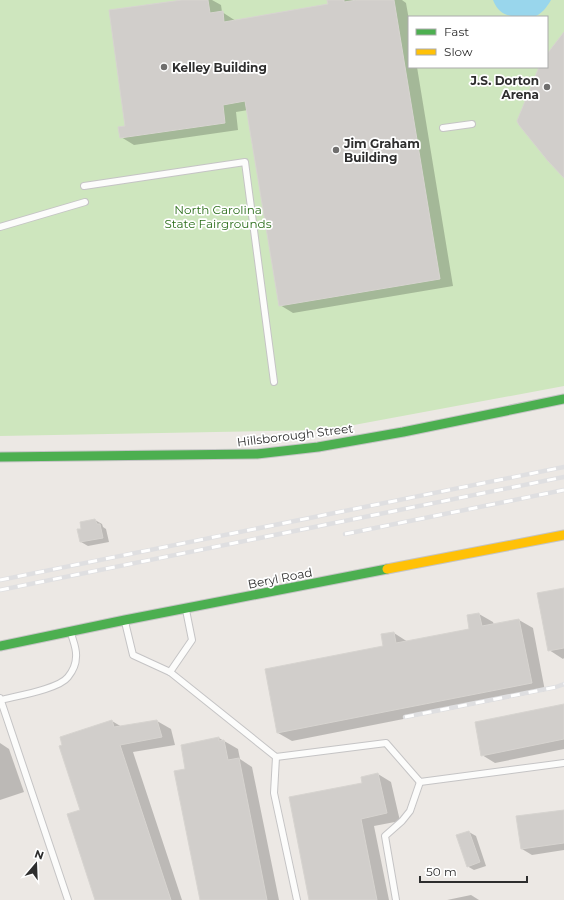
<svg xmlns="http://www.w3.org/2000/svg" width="564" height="900" font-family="Montserrat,sans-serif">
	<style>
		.green { fill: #cee6be; fill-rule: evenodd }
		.water { fill: #99d6ec }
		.shadow { fill: #0003 }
		.building { fill: #d1cecb; stroke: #d7d4d0 }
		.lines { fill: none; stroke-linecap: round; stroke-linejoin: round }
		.lane-casing { stroke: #c5c4c5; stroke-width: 8 }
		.fast-casing { stroke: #c5c4c5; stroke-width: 11 }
		.slow-casing { stroke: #c5c4c5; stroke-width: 11 }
		.lane { stroke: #fcfcfb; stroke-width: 6 }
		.fast { stroke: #4caf50; stroke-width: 9 }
		.slow { stroke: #ffc107; stroke-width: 9 }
		.rail-casing { stroke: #dfdfe1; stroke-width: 4.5 }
		.rail { stroke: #fff; stroke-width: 3; stroke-dasharray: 9; stroke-linecap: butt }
		.poi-dot { fill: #706f6e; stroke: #fff; stroke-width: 1.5 }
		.labels { text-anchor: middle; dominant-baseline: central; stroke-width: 3.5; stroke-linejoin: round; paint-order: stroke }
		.poi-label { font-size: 12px; font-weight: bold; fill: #2e2e2e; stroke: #fff; text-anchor: start }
		.park-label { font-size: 12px; fill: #2c6e1b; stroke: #fff }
		.street-label { font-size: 12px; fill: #2e2e2e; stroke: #fff }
	</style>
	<rect width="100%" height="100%" fill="#ece8e4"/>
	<path class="green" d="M0 0H564V386L327 430 0 436ZM409 17H547V67H409Z"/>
	<path class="water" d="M493 0H551C547 7 541 15 533 17 530 18 526 17 523 17 509 17 499 15 493 0Z"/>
	<g class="shadow">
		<polygon points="189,0 212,0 221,5 222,12 236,21 329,5 328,0 356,0 356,1 363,0 402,0 406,3 409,20 409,67 417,67 453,286 293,313 280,305 248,110 236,112 238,130 134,145 121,137"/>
		<polygon points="95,520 102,524 103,527 106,529 109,542 88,546 81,542 82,530"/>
		<polygon points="564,589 564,658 563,659 549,650"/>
		<polygon points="479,614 493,622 494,625 519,620 533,628 545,691 292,741 278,733 266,670 385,647 394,633 408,642 470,629 468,616"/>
		<polygon points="564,705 564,749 495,763 482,755"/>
		<polygon points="112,721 122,727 157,721 171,729 175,745 133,752 182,900 96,900 81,811"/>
		<polygon points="219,738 238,749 240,759 252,767 279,900 201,900 186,770"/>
		<polygon points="0,743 9,749 24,792 0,800"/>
		<polygon points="378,774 391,782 400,821 374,826 389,900 310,900 364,784"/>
		<polygon points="564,811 564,850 532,855 522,849"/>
		<polygon points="469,832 476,836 486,866 474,870 467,866"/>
		<polygon points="471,895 479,900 447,900"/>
	</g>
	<g class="building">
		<polygon points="182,0 208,0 210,13 223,11 224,22 328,4 327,0 344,0 344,2 357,0 394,0 440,279 279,306 245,101 223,105 225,123 120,138 118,127 125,126 109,10"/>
		<polygon points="564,32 564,178 548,161 519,125 517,121 539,67 547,67 547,54"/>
		<polygon points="95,519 97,524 100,524 103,538 80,542 77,529 81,529 80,522"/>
		<polygon points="564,588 564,648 548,651 537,593"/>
		<polygon points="479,613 482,626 519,619 532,683 277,733 265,669 383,646 381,634 394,632 396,643 469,629 467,615"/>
		<polygon points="564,704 564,739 481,756 475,722"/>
		<polygon points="112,720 114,727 157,720 162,737 120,745 171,900 95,900 67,814 80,810 59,746 62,745 60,737"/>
		<polygon points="219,737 219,741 224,740 228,760 239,758 267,900 200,900 174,771 185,769 181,745"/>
		<polygon points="378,773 387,813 361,819 377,900 309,900 289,797 362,783 361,777"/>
		<polygon points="564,810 564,843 521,849 516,816"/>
		<polygon points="469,831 480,862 467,867 456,835"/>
	</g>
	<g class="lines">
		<g class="lane-casing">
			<g id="lane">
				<polyline points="443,128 472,124"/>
				<polyline points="84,186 245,162 274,382"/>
				<polyline points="0,227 85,202"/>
				<polyline points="125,622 133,655 170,672 276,757 386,743 420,782 564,763"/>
				<polyline points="170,672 192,640 186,610"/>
				<polyline points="0,698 68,900"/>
				<path d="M1 700C16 696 59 689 68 677 72 672 76 664 76 657 77 649 73 641 71 633"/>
				<polyline points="276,757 274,793 297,900"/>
				<polyline points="396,900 385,836 402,821 410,811 420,782"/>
			</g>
		</g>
		<g class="fast-casing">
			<g id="fast">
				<polyline points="0,457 257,454 318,447 403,432 564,399"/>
				<polyline points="0,646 125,620 387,569"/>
			</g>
		</g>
		<g class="slow-casing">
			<polyline id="slow" points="387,569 564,535"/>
		</g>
		<use href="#lane" class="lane"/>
		<use href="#fast" class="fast"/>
		<use href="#slow" class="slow"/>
		<g class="rail-casing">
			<g id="rail">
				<polyline points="345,534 564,490"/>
				<polyline points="0,580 564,467"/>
				<polyline points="0,590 564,477"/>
				<polyline points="405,717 556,687 564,684"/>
			</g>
		</g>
		<use href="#rail" class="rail"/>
	</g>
	<g class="poi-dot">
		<circle cx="164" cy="67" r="4"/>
		<circle cx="547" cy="87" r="4"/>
		<circle cx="336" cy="150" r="4"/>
	</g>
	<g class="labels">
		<g class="poi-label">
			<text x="172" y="67">Kelley Building</text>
			<text x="539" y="80" text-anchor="end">J.S. Dorton<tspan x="539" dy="14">Arena</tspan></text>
			<text x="344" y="143">Jim Graham<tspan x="344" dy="14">Building</tspan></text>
		</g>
		<g class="park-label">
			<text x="218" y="209">North Carolina<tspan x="218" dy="14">State Fairgrounds</tspan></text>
		</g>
		<g class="street-label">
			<text transform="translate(295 435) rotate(-7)">Hillsborough Street</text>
			<text transform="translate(280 578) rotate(-11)">Beryl Road</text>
		</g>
	</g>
	<rect x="408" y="16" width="140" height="52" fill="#ffffff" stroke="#ababab"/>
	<rect x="416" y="29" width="20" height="6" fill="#4caf50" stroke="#ababab"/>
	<text x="444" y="36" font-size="12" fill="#2e2e2e">Fast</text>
	<rect x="416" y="49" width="20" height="6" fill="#ffc107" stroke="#ababab"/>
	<text x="444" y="56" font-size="12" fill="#2e2e2e">Slow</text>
	<g transform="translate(36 864) rotate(19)" stroke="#ffffff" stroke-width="3" paint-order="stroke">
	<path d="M0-3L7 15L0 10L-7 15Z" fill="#2e2e2e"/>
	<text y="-6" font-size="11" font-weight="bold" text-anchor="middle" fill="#2e2e2e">N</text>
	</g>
	<path d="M420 876v6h107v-6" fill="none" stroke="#2e2e2e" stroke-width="2"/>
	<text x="426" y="876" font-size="12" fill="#2e2e2e" stroke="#ffffff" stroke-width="3" paint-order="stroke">50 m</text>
</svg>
